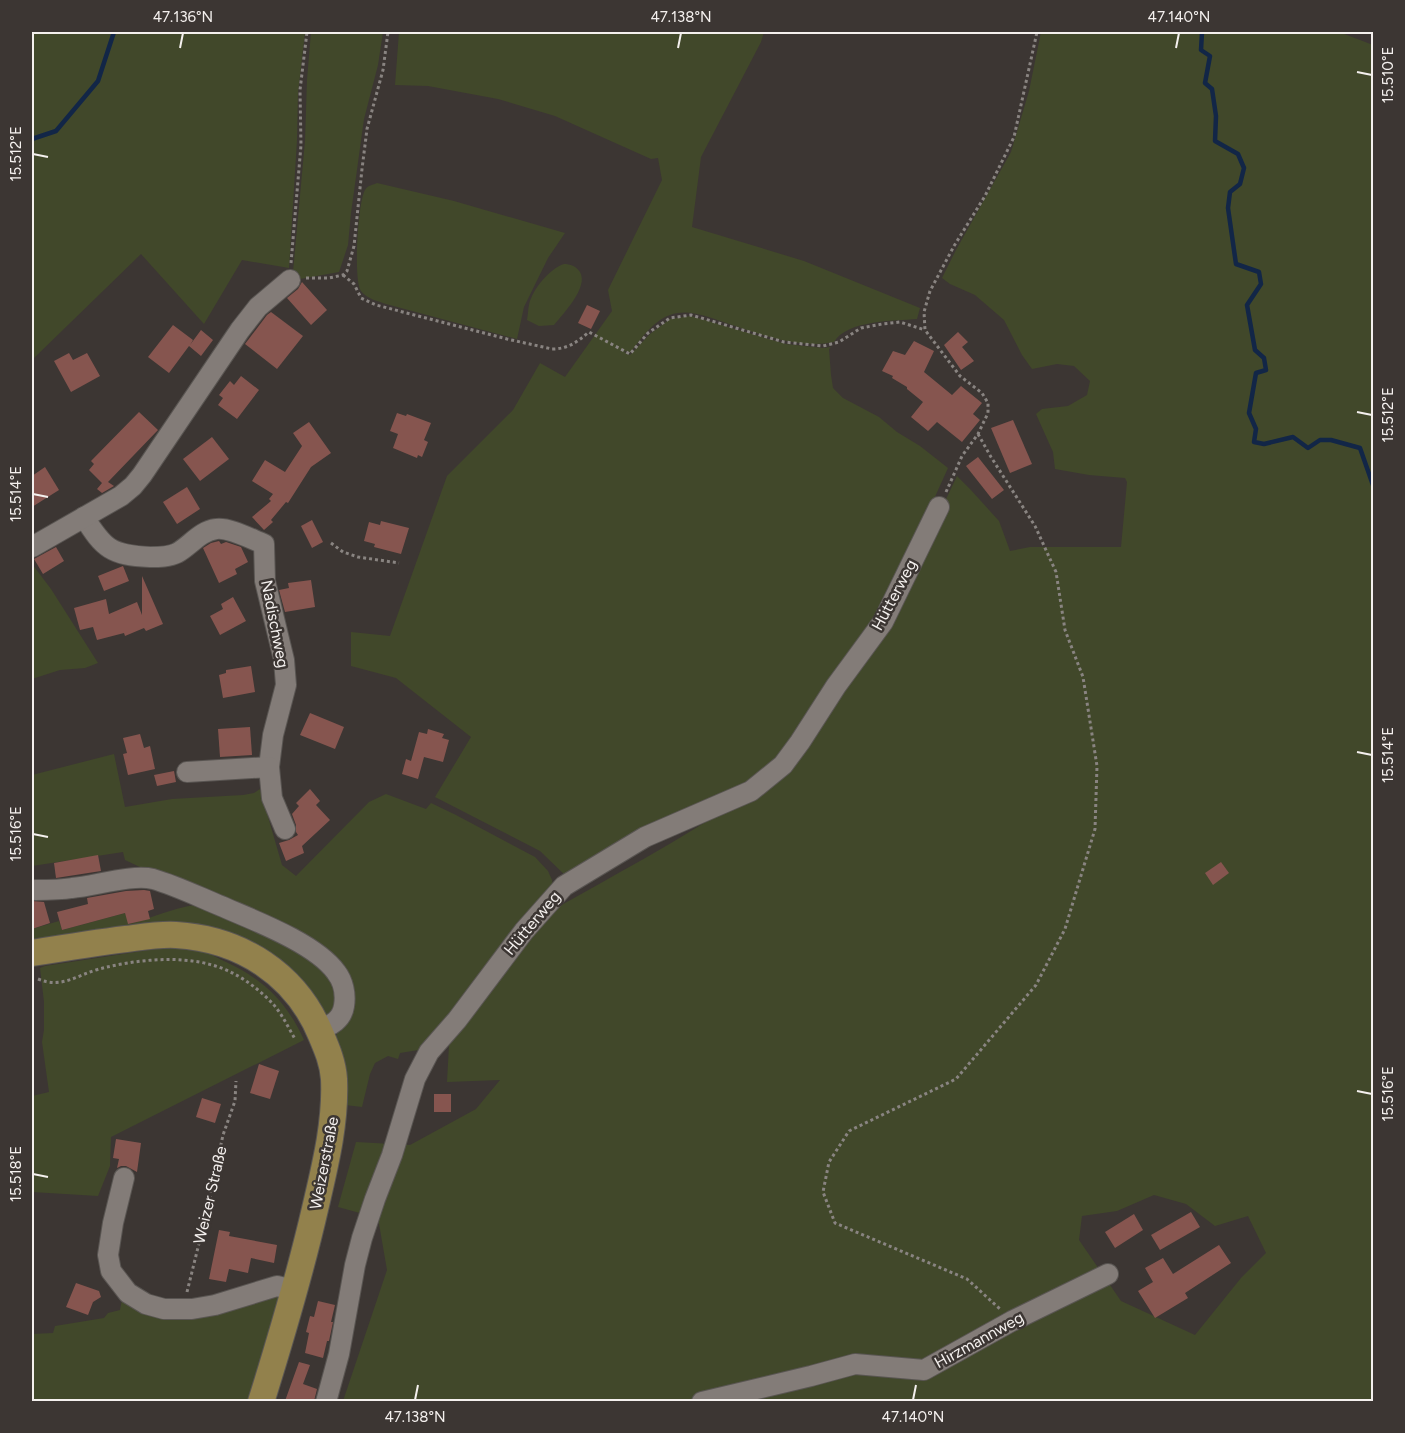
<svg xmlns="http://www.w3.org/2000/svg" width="1405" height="1433" font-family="Figtree,sans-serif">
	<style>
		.green { fill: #41482a; fill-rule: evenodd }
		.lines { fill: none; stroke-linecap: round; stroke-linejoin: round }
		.stream { stroke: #122647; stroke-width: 4.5 }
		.building { fill: #86554f }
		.minor-casing { stroke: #595552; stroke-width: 22 }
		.major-casing { stroke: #595552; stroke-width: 28 }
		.path { stroke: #898481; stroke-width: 3; stroke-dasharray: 3 3; stroke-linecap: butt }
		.minor { stroke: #837c78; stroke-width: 20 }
		.major { stroke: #92814c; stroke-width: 26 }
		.ticks { fill: none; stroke: #f4f0ee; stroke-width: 2 }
		.labels { text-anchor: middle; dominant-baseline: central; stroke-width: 5; stroke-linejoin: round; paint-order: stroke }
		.street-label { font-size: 16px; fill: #f4f0ee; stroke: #3c3633 }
		.neatline { fill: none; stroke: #f4f0ee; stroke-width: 2 }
		.ticks-label { font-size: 15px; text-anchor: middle; fill: #f4f0ee }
	</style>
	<rect width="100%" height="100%" fill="#3c3633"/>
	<g class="green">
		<polygon points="32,32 305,32 298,93 297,140 289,268 242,260 204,324 141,254 32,360"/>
		<polygon points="311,32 383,32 378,65 364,119 351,213 348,245 339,272 300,279 293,272 305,141 307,80"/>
		<path d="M399 32H764L761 42 701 157 692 227 804 261 920 308 917 319C894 321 847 320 834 342 799 349 762 335 729 324 710 318 690 308 670 315 653 321 640 340 630 353L625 351 624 352 630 355 650 334 670 319 691 316 786 344 823 348 831 347 829 349 831 375 833 388 843 398 879 417 897 432 920 446 948 468 887 603 772 768 568 878 540 851 435 797 471 737 396 678 351 666V632L390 636 447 476 513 410 540 363 565 377 612 311 608 290 662 180 658 158 651 159 555 116 498 99 428 86 395 85Z"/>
		<path d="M1041 32H1339L1373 45V1401H343L387 1270 378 1218 338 1207 356 1142 410 1145 476 1109 500 1080 447 1082 449 1045 400 1053 398 1059 388 1056 375 1063 370 1074 362 1107 345 1105 341 1059 336 1036 338 1030 342 972 157 875 125 860 123 852 32 866V775L114 754 125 807 172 799 243 795 254 793 260 789 282 865 296 876 369 802 386 794 426 809 431 803 456 815 535 857 548 871 552 880 553 886 546 914C628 867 713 824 787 765L928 537 957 476 970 489 999 521 1010 551 1030 547H1121L1127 482 1125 478 1089 475 1055 469 1053 452 1036 414 1042 409 1068 406 1087 395 1090 381 1074 366 1057 364 1032 369 1022 355 1004 320 975 295 950 284 942 278 956 250 1011 152 1029 91ZM1154 1195 1186 1204 1215 1226 1248 1216 1266 1253 1241 1278 1195 1335 1121 1301 1079 1240 1082 1216 1117 1211Z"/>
		<path d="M377 183 454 201 565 233 548 258 524 307 517 339 386 304C378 301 367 299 361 291 353 281 358 201 365 190 368 185 373 185 377 183Z"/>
		<path d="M564 264C570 264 576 266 580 272 589 287 563 314 554 325L539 326 527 320C528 315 528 309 529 305 532 290 549 269 564 264Z"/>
		<polygon points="32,564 51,589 98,663 85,668 60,670 32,679"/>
		<path d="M194 905H202L257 926 332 973 338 1008 329 1016 323 1013 250 946H32V929L59 921 62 930 125 913 129 924C151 918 171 909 194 905Z"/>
		<path d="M162 948C176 948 191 948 204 952 212 954 219 959 226 962 263 979 287 1002 304 1040L111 1137 110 1166 98 1196 32 1192V1096L49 1092 42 1042 44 1030V1002L40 968 45 966Z"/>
		<polygon points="123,1294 143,1309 265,1294 281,1296 250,1401 32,1401 32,1334 53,1333 55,1326 104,1318 108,1313 120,1310"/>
	</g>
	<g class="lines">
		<g class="stream">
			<polyline points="1202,32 1201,50 1210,56 1205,83 1212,89 1216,116 1215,141 1238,154 1244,168 1240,184 1230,192 1228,208 1236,264 1259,272 1261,284 1247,305 1255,350 1264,358 1266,370 1256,373 1249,413 1256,429 1254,442 1264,444 1293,437 1308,448 1320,440 1331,440 1360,448 1374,488"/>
			<polyline points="32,139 56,131 98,81 114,32"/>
			<polyline points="1372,1402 1374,1400"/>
		</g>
	</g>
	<g class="building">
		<polygon points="302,282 327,310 311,325 287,298 298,289"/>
		<polygon points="587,305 600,311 591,329 578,323"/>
		<polygon points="271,312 303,336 277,369 245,344 267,315"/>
		<polygon points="173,325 193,340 190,345 201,330 213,340 201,356 189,346 169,373 148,357"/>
		<polygon points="958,332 968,342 962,347 974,361 961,370 944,345"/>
		<polygon points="914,341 934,351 924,372 952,395 961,386 982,403 973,414 980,420 962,442 937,422 928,431 911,417 923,402 907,389 907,387 892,378 893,376 882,371 893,351 905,355"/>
		<polygon points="69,353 73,360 87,353 100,376 71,392 54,361"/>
		<polygon points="241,376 259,390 237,419 218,405 223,398 219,395 230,381 234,385"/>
		<polygon points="139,412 158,430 108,482 114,486 102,493 97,489 102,483 89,470 94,464 91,461"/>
		<polygon points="397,413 406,416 407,414 431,423 424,440 428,442 422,457 418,455 417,458 393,448 398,434 390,431"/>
		<polygon points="1013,420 1032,464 1010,473 991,428"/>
		<polygon points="309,422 331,453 311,467 288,503 286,502 271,520 273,522 264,530 252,517 271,501 269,499 273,494 252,481 265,460 285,472 302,446 293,433"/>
		<polygon points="212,437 229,459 200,481 183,459"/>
		<polygon points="978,457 1004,490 992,499 966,466"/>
		<polygon points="45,467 59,490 32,507 32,476"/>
		<polygon points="187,487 200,509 177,524 163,502"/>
		<polygon points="312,520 323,542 312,548 301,526"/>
		<polygon points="381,521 409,528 401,554 374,547 375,544 364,541 369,522 380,525"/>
		<polygon points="219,541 221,544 226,542 241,547 248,562 235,569 237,574 219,583 203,548 211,543"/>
		<polygon points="56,547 64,561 43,574 34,559"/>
		<polygon points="123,566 129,581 104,591 98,576"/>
		<polygon points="142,576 163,624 146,631 144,628 125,636 124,633 97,640 93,627 80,630 74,608 106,599 109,614 137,602 142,615"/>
		<polygon points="311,580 315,607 285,612 279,590 289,588 288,583"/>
		<polygon points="233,597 246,621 220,635 210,616 223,609 221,604"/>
		<polygon points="251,666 255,692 223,698 219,675 226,673 226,670"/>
		<polygon points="310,713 344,727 335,749 300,735"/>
		<polygon points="250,727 252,755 220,757 218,729"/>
		<polygon points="428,729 444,734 442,738 449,740 443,762 424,757 418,779 402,774 406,759 411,761 419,732 427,734"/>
		<polygon points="140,734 144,748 150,746 155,769 128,775 123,754 127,753 123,738"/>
		<polygon points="174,771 176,782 157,786 154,775"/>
		<polygon points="310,789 320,801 316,805 330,820 302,846 304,853 286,861 279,843 289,840 298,835 296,832 296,825 292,814 299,806 296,803"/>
		<polygon points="98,855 101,871 56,878 54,863"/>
		<polygon points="1221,862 1229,873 1213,885 1205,873"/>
		<polygon points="144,890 150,891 154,909 148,911 150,919 128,924 125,913 62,930 57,912 88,904 87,898 126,891"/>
		<polygon points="32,901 44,902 50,923 32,929"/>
		<polygon points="259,1064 279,1071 270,1099 250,1093"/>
		<rect x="434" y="1094" width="17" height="18"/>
		<polygon points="202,1098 221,1104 215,1123 196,1117"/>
		<polygon points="116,1139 141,1143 137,1172 126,1166 121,1166 117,1168 119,1159 113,1158"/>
		<polygon points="1191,1212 1200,1227 1160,1250 1151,1235"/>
		<polygon points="1134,1214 1143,1230 1115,1248 1105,1232"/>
		<polygon points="219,1230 230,1232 229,1236 277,1245 274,1263 251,1258 248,1273 229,1269 226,1282 209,1279"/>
		<polygon points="1219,1245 1231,1263 1185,1293 1188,1298 1155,1318 1138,1291 1153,1282 1145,1268 1163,1258 1173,1274"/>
		<polygon points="76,1283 99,1291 101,1297 93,1302 88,1315 66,1307"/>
		<polygon points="318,1301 335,1305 331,1322 333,1322 329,1341 327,1341 323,1358 305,1353 309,1333 306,1332 310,1316 314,1317"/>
		<polygon points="299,1362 310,1365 303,1384 317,1389 314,1401 285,1401"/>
	</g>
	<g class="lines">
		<g class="minor-casing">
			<g id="minor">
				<path d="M84 517C104 549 111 555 150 557 159 557 169 557 177 553 190 546 200 531 216 529 229 527 251 539 264 544L265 581 284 660 286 685 273 735 269 767"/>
				<polyline points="32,547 121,496 133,486 142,475 240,330 258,307 290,280"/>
				<polyline points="187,772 269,767 272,798 285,829"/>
				<path d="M35 890C48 890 60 890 72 888 95 886 132 874 153 879 177 886 199 897 221 906 253 920 315 943 336 972 343 981 346 994 344 1006 342 1019 331 1027 319 1028"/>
				<polyline points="124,1178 113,1223 108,1255 111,1271 128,1293 146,1304 164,1309 192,1309 215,1305 277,1286 294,1290"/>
				<polyline points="326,1402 339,1354 355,1265 362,1238 375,1199 392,1155 415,1079 429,1052 457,1020 524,931 564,886 645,837 751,791 783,765 800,742 836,686 883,622 939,507"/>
				<polyline points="702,1402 811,1376 855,1364 924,1370 1012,1321 1108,1274"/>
			</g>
		</g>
		<g class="major-casing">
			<path id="major" d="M32 953C63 948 94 943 126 939 142 937 159 934 176 935 241 939 296 974 321 1035 327 1049 333 1063 334 1079 336 1123 325 1166 315 1209 300 1274 281 1338 261 1402"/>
		</g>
		<g class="path">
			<polyline points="291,263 301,145 300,90 307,32"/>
			<path d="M343 275 354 284 361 298 376 305 507 339 552 349C568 349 577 342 589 332L630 354 648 333 670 318 691 315 784 342 823 346 839 342 861 328 882 324 900 322 925 330"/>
			<polyline points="306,278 329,278 343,275 347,271 354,246 362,169 367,129 383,70 388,32"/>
			<polyline points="978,434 991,457 1035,526 1056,572 1065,630 1083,677 1097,766 1095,829 1065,929 1036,985 956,1079 849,1131 829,1162 823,1192 835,1223 967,1279 1000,1309"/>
			<polyline points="946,492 962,456 978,434 988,413 988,403 982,393 960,376 925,330 924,312 930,291 954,246 985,196 1014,137 1037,32"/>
			<polyline points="331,543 343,552 358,557 399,563"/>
			<path d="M38 979C62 989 77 975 99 969 134 960 177 955 212 965 235 971 257 987 273 1004 282 1014 288 1027 295 1039"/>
			<polyline points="187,1292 206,1215 223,1135 235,1101 236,1081"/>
		</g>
		<use href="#minor" class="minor"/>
		<use href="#major" class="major"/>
	</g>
	<path class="ticks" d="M180 48 183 33M678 48 681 33M1176 48 1179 33M1357 72 1372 75M33 154 48 157M1357 412 1372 415M33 494 48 497M1357 752 1372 755M33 834 48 837M1357 1091 1372 1094M33 1174 48 1177M415 1400 418 1385M913 1400 916 1385"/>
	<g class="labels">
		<g class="street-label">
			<text transform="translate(894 595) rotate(-62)">Hütterweg</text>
			<text transform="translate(275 624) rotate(79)">Nadischweg</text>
			<text transform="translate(532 923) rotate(-50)">Hütterweg</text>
			<text transform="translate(324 1163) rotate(-79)">Weizerstraße</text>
			<text transform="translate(210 1195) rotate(-77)">Weizer Straße</text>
			<text transform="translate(979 1340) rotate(-29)">Hirzmannweg</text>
		</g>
	</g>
	<rect width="1405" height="1433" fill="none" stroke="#3c3633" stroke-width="66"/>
	<rect x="33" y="33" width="1339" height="1367" class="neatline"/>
	<g class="ticks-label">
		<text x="183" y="22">47.136°N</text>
		<text x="681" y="22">47.138°N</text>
		<text x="1179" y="22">47.140°N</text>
		<text transform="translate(1388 75) rotate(-90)" y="5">15.510°E</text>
		<text transform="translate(16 154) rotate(-90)" y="5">15.512°E</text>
		<text transform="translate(1388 415) rotate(-90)" y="5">15.512°E</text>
		<text transform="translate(16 494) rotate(-90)" y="5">15.514°E</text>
		<text transform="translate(1388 755) rotate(-90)" y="5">15.514°E</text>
		<text transform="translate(16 834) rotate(-90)" y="5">15.516°E</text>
		<text transform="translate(1388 1094) rotate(-90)" y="5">15.516°E</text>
		<text transform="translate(16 1174) rotate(-90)" y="5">15.518°E</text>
		<text x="415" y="1422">47.138°N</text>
		<text x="913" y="1422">47.140°N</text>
	</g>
</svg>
